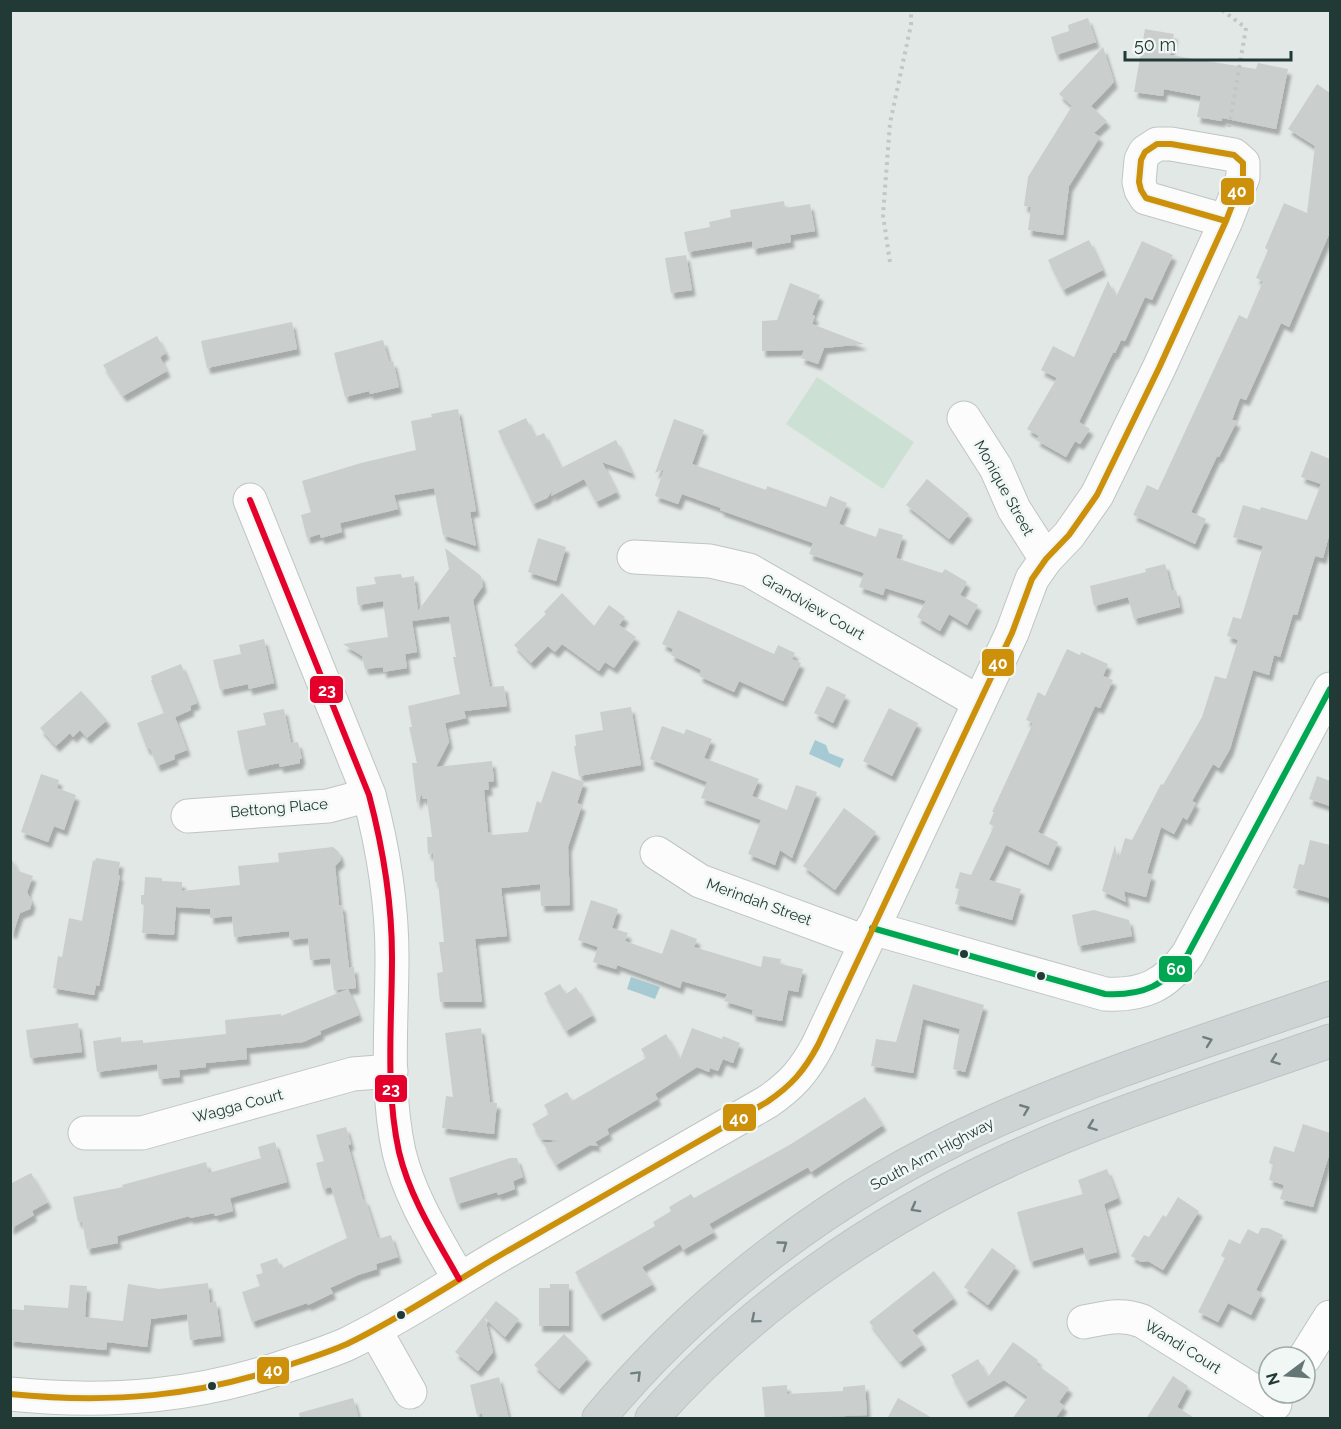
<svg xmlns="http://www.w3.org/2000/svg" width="1341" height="1429" font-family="Raleway,sans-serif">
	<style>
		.green { fill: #cce1d4 }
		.water { fill: #a5cad4 }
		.building { fill: #cacfcd; filter: url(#shadow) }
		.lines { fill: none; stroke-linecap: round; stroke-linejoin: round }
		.minor-casing { stroke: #bfc5c3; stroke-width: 35 }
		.major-casing { stroke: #bcc4c3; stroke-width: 35 }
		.path { stroke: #c0c8c6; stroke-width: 4; stroke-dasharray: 3 4.5; stroke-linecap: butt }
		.minor { stroke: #fbfcfb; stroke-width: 33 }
		.major { stroke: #cdd4d3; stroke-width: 33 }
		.bus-1-casing { stroke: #f1f7f4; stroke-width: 10 }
		.bus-2-casing { stroke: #f1f7f4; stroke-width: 10 }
		.bus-3-casing { stroke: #f1f7f4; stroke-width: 10 }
		.bus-1 { stroke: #00a651; stroke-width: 6 }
		.bus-2 { stroke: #cc900b; stroke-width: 6 }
		.bus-3 { stroke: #e4002b; stroke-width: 6 }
		.oneway { stroke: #6f7f7d }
		.bus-dot { fill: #223a36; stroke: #f1f7f4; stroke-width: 2 }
		.labels { text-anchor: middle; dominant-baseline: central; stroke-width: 5; stroke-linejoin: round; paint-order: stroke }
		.street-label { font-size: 15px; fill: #223a36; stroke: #f1f7f4 }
		.line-badge { stroke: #f1f7f4; stroke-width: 2 }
		.badge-label { font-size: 16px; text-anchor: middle; font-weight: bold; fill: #fff }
	</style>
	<defs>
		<filter id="shadow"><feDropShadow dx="3.5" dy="6" stdDeviation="1.5" flood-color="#0004"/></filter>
	</defs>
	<rect width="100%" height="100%" fill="#e2e8e6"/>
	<polygon class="green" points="817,377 914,442 883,489 786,424"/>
	<g class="water">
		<polygon points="815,740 826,745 829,753 844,759 840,768 809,754"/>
		<polygon points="631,977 660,987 655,999 627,989"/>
	</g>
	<g class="building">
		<polygon points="1088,18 1096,42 1056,55 1051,37 1069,31 1068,25"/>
		<polygon points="1145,29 1174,34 1170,55 1256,69 1258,63 1288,69 1276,129 1222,118 1222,121 1197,117 1201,96 1164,89 1163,96 1134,92"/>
		<polygon points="1103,47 1114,82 1091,106 1107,121 1094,133 1100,137 1069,186 1063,235 1028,230 1031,207 1024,206 1028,177 1072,106 1059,94"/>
		<polygon points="1317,84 1330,93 1330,232 1289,327 1281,323 1246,400 1240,398 1232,420 1237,421 1219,457 1217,456 1191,512 1206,519 1195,544 1133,515 1147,485 1158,490 1239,315 1247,319 1263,281 1256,278 1268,250 1265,248 1284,203 1307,213 1315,146 1288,129"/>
		<polygon points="784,201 785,208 810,204 815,231 790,235 791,242 753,249 752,241 688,252 684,232 710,227 709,222 731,217 730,210"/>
		<polygon points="1089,240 1103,270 1063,290 1048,260"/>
		<polygon points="1142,241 1173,255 1152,300 1145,297 1125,341 1121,340 1115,353 1113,353 1079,422 1090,429 1080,444 1075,441 1066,457 1036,440 1039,436 1027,429 1057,378 1041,370 1053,346 1074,357 1108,281 1116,297"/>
		<polygon points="686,255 692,290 671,293 665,258"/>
		<polygon points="790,283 820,295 812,315 815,316 812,324 864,344 824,348 818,364 801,358 804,350 762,351 762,321 777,320"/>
		<polygon points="292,322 297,349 207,368 201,341"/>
		<polygon points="157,336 166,353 160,357 167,371 123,396 103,365"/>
		<polygon points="383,340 389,362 393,361 399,387 370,394 369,391 345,397 334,353"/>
		<polygon points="458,409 476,511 470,512 476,546 443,535 434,488 394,495 398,509 340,523 342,532 321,538 320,534 307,538 301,515 311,512 302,481 361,463 416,450 411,421 432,417 431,414"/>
		<polygon points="526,418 535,437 544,433 561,468 616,440 632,473 602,462 617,492 596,502 584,479 551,496 553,490 547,498 533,504 498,431"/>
		<polygon points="674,419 704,430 692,464 766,490 767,486 826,507 830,496 847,503 839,524 876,537 879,528 903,535 896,558 942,573 945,569 967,582 960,595 978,605 967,625 949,614 940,631 917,617 926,601 885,588 883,595 859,587 864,573 809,554 813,543 720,510 721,508 682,494 678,504 655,496 664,469 655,473"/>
		<polygon points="1311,451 1330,459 1330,532 1323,558 1315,556 1297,615 1293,614 1280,657 1274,655 1269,675 1253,670 1230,749 1219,768 1213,764 1192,801 1196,803 1187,820 1183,817 1174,834 1161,827 1147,873 1152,875 1146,897 1124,891 1126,902 1102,891 1115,845 1118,862 1125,838 1132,840 1161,784 1163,785 1202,717 1215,676 1226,679 1238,640 1227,636 1233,617 1241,619 1263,546 1233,537 1243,505 1260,510 1261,507 1307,520 1321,484 1301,477"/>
		<polygon points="927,479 969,514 949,539 906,505"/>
		<polygon points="538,538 566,547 556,581 528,572"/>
		<polygon points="445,548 481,576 483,586 473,600 490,687 504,686 507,706 464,711 466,718 445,723 449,742 436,767 492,761 494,781 488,782 489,790 484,790 488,833 491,832 491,835 528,832 537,801 541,803 552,771 584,782 577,803 582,805 568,847 570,905 541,906 540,884 501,888 507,936 475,939 482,1002 440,1002 437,973 443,972 439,942 444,942 438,882 435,882 433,853 428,854 427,837 432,837 427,799 423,799 422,794 417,804 412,763 417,763 409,727 412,727 408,706 460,694 453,657 456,657 449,616 412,621 417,652 405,654 407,668 383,672 383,667 365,669 362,656 343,644 388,637 383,601 358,605 356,587 376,584 374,577 401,574 402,578 414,576 418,611 449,569"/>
		<polygon points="1165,564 1172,591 1176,590 1180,607 1134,619 1128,597 1094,606 1090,586 1146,572 1145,569"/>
		<polygon points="562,593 594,626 609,605 625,617 619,625 636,637 614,668 605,662 599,671 562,644 555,652 548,646 531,663 514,645 546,614 544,612"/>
		<polygon points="678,610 774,654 778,645 795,653 792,659 801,663 783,701 739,681 734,692 699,676 701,670 671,655 673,649 662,644"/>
		<polygon points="264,639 274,683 249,689 248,684 220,690 213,660 241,654 239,645"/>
		<polygon points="1067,649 1080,655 1081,652 1108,664 1103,676 1113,680 1100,708 1095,706 1038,832 1058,842 1048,865 1006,845 989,880 1021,889 1012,920 955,904 959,889 955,888 960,872 971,875 994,826 989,824 994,812 992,812 1033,723 1026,720 1038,692 1045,696"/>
		<polygon points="181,664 197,703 190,706 191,710 175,717 187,750 174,755 175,759 157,766 150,748 147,749 137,723 164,713 151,680 152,680 151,676"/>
		<polygon points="827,686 846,695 833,723 814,713"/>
		<polygon points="81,691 107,720 87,738 80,730 73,737 70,733 56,746 40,728"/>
		<polygon points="631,707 641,765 579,776 574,746 576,746 575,735 603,730 600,712"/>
		<polygon points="889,708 918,723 892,776 863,761"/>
		<polygon points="284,709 291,743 298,742 302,759 300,759 300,763 280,767 279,763 245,770 237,731 266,725 263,713"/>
		<polygon points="662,726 684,734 686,729 712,739 704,758 759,779 752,796 787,810 796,785 817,792 792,858 780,850 775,865 748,854 761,820 701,798 707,782 650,759"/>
		<polygon points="41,774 59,780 57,788 76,795 64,830 54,826 48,842 21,832"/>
		<polygon points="1317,776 1330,781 1330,806 1309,799"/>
		<polygon points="844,808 876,832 835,890 803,866"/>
		<polygon points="1310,840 1330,845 1330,898 1293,888 1299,864 1304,865"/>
		<polygon points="333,847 339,852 341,860 335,866 339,905 342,905 349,968 354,967 356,988 334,990 330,958 310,960 308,938 290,940 289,931 234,937 232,916 210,918 210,909 176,907 174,935 142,933 144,905 141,904 141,895 144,895 145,877 162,878 162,881 182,882 182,891 240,885 238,866 279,862 278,853"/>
		<polygon points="10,856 18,871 33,876 27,892 32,902 30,909 20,913 13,933 10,932"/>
		<polygon points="96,858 120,862 118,875 120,875 108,942 99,986 96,985 94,995 53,988 58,956 62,957 69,918 82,921 93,860 95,861"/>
		<polygon points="591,900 618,909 612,928 628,933 625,941 662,954 671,929 697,939 694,947 761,967 763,956 781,959 780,964 803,969 798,992 788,990 782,1021 752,1015 753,1010 724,1001 727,994 682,981 680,988 617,965 616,969 593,962 598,947 578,940"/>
		<polygon points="1094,910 1129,920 1132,936 1078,946 1072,915"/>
		<polygon points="560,984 566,994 576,987 593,1015 566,1031 544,993"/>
		<polygon points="913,984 984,1005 965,1072 953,1069 960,1029 923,1019 913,1073 871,1066 876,1039 896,1042"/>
		<polygon points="348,989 359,1015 320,1031 321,1034 303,1042 246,1048 247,1059 206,1063 206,1067 179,1070 180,1077 159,1079 157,1064 97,1072 93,1041 121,1037 121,1042 143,1040 143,1043 226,1034 225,1020 281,1014 281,1016"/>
		<polygon points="78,1023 82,1052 30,1058 26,1030"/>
		<polygon points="481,1028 490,1102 497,1103 494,1134 442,1128 446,1096 453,1097 445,1033"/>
		<polygon points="692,1028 722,1039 723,1036 740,1043 733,1063 723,1059 718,1071 710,1068 709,1072 697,1067 655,1094 658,1099 607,1129 609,1134 595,1142 598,1146 590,1145 556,1165 543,1143 561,1141 541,1139 532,1124 549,1114 544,1105 567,1092 572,1101 646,1058 641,1049 666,1034 680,1059"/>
		<polygon points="865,1097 883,1125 811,1172 808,1167 709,1224 714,1232 683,1250 680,1244 642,1267 653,1284 600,1315 575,1272 655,1226 653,1222 671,1211 669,1207 691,1194 694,1198 791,1144"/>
		<polygon points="1303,1124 1330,1133 1330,1152 1313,1207 1280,1199 1284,1185 1269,1180 1273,1165 1269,1163 1274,1146 1294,1152"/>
		<polygon points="346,1127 351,1144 348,1145 363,1200 365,1199 378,1239 391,1235 398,1257 376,1264 377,1269 358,1275 330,1288 333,1293 308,1305 307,1303 252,1322 242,1292 260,1286 256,1275 263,1273 260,1264 277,1258 281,1269 347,1238 331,1187 323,1189 316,1163 324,1161 316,1135"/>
		<polygon points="275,1142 287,1182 230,1198 233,1211 215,1216 214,1213 190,1218 189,1216 117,1236 118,1243 87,1249 82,1221 78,1222 73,1197 123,1187 122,1185 206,1162 209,1173 261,1158 258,1147"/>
		<polygon points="510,1158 517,1158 523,1177 513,1181 515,1189 498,1195 497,1192 457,1204 449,1178"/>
		<polygon points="1107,1169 1118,1198 1104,1204 1117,1252 1086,1260 1083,1247 1030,1262 1017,1212 1083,1194 1078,1180"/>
		<polygon points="31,1173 48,1202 32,1211 34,1215 10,1229 10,1184"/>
		<polygon points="1178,1197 1199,1211 1163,1270 1148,1261 1141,1262 1131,1256 1144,1235 1149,1237 1163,1215 1166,1217"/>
		<polygon points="1261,1228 1268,1228 1283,1235 1256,1290 1262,1293 1251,1315 1228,1303 1218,1322 1198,1312 1225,1258 1221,1256 1229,1239 1240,1244 1248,1229 1258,1234"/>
		<polygon points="992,1248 1016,1266 988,1305 964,1287"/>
		<polygon points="934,1271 954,1298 912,1330 923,1344 900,1362 869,1322"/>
		<polygon points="208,1283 210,1303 216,1301 221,1336 190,1340 187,1314 151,1319 147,1347 107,1342 106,1350 10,1341 10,1309 24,1310 24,1305 68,1308 70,1285 87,1286 85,1317 123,1321 128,1284 159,1289"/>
		<polygon points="550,1284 569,1284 569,1326 539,1326 539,1288 550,1288"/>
		<polygon points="496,1301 519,1319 505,1337 485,1318 493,1352 478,1371 455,1352"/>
		<polygon points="564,1334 588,1358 559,1389 534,1365"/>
		<polygon points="1013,1342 1038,1360 1036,1364 1069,1388 1059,1402 1064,1406 1055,1419 1012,1419 1028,1397 1004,1380 966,1402 951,1375 978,1359 988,1377"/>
		<polygon points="1173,1376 1188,1386 1177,1407 1196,1419 1146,1419"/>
		<polygon points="499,1377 509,1419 483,1419 482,1413 477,1415 470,1385"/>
		<polygon points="787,1385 787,1394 843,1391 843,1387 865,1385 867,1415 825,1417 826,1419 765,1419 762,1387"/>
		<polygon points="353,1398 359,1419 300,1419 299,1413"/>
		<polygon points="898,1398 934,1419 887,1419"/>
	</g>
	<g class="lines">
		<g class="minor-casing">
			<g id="minor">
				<polyline points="964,418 996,468 1014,509 1046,559"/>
				<path d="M250 500 369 795C383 848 392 902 392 957 392 1022 385 1088 399 1152 410 1198 436 1238 459 1279"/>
				<polyline points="634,557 710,561 749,570 979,702"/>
				<polyline points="188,816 328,806 369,795"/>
				<polyline points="657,853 700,881 865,942"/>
				<path d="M872 928 1105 994C1144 996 1166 985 1188 954L1330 689"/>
				<polyline points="85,1133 142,1133 353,1074 391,1071"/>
				<path d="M1084 1322C1106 1318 1120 1313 1142 1321L1275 1404"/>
				<polyline points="375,1330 410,1392"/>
				<polyline points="1305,1357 1330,1317"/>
				<path d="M10 1394C109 1404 198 1397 292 1364 310 1358 329 1352 347 1344 401 1318 452 1283 504 1253 592 1203 679 1152 767 1102 792 1085 804 1071 818 1045L1012 633 1032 579 1046 559 1069 535 1097 495 1159 368 1226 221 1243 177V163L1234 155 1171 144H1157L1145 152 1141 160 1139 182 1141 190 1146 198 1226 221"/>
			</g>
		</g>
		<g class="major-casing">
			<g id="major">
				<path d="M599 1418C703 1293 837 1192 986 1125 1097 1075 1215 1038 1330 998"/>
				<path d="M652 1418C749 1308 874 1222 1007 1161 1111 1113 1222 1079 1330 1041"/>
			</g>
		</g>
		<g class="path">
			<polyline points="1222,10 1246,28 1229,127"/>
			<polyline points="890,262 883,215 890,123 911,25 911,10"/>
		</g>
		<use href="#minor" class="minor"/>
		<use href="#major" class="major"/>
		<g class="bus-1-casing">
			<path id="bus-1" d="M872 928 1105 994C1144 996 1166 985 1188 954L1330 689"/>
		</g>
		<g class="bus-2-casing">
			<path id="bus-2" d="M10 1394C109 1404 198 1397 292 1364 310 1358 329 1352 347 1344 401 1318 452 1283 504 1253 592 1203 679 1152 767 1102 792 1085 804 1071 818 1045L1012 633 1032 579 1046 559 1069 535 1097 495 1159 368 1226 221 1243 177V163L1234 155 1171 144H1157L1145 152 1141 160 1139 182 1141 190 1146 198 1226 221"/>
		</g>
		<g class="bus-3-casing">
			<path id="bus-3" d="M250 500 369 795C383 848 392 902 392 957 392 1022 385 1088 399 1152 410 1198 436 1238 459 1279"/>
		</g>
		<use href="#bus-1" class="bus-1"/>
		<use href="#bus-2" class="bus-2"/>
		<use href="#bus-3" class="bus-3"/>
	</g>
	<defs><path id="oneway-chevron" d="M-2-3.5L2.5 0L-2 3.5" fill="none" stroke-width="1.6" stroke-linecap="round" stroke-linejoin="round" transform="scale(1.5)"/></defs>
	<g class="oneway">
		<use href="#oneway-chevron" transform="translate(1208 1041) rotate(-20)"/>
		<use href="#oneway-chevron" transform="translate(1275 1060) rotate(160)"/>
		<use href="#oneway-chevron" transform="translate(1025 1109) rotate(-22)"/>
		<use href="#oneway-chevron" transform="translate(1092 1126) rotate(159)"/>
		<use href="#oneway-chevron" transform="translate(915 1208) rotate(151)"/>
		<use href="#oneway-chevron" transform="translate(783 1245) rotate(-36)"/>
		<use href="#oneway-chevron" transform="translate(755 1319) rotate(140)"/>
		<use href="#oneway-chevron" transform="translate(637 1375) rotate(-45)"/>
	</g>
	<g class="bus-dot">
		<circle cx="964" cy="954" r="5"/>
		<circle cx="1041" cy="976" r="5"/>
		<circle cx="401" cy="1315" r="5"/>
		<circle cx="212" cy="1386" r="5"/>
	</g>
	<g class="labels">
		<g class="street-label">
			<text transform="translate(1004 488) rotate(61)">Monique Street</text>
			<text transform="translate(813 607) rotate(30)">Grandview Court</text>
			<text transform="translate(279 808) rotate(-5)">Bettong Place</text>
			<text transform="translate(759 902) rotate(20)">Merindah Street</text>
			<text transform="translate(238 1106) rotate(-15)">Wagga Court</text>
			<text transform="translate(932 1154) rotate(-28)">South Arm Highway</text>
			<text transform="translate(1183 1347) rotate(32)">Wandi Court</text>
		</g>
	</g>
	<g class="line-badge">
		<rect x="1220" y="177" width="35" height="29" rx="6" fill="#cc900b"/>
		<rect x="981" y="648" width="34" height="29" rx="6" fill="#cc900b"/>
		<rect x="309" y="675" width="35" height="29" rx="6" fill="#e4002b"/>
		<rect x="1158" y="955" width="35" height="28" rx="6" fill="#00a651"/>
		<rect x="374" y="1074" width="34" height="29" rx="6" fill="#e4002b"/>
		<rect x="722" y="1103" width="35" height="29" rx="6" fill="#cc900b"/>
		<rect x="256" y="1356" width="34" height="29" rx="6" fill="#cc900b"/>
	</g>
	<g class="badge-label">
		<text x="1237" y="197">40</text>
		<text x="998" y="669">40</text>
		<text x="327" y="696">23</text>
		<text x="1176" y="975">60</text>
		<text x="391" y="1095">23</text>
		<text x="739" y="1124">40</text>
		<text x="273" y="1376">40</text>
	</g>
	<rect width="1341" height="1429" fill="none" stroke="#223a36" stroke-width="24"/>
	<g transform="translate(1287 1375) rotate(254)"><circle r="28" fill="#f1f7f4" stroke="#9eaba8" stroke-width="1.5"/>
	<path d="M0-4.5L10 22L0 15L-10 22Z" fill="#657774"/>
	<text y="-9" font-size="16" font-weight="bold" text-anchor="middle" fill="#223a36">N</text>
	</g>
	<path d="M1125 51v9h166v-9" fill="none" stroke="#223a36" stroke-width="3"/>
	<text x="1134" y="51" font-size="18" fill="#223a36" stroke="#f1f7f4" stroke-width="4.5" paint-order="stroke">50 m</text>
</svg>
